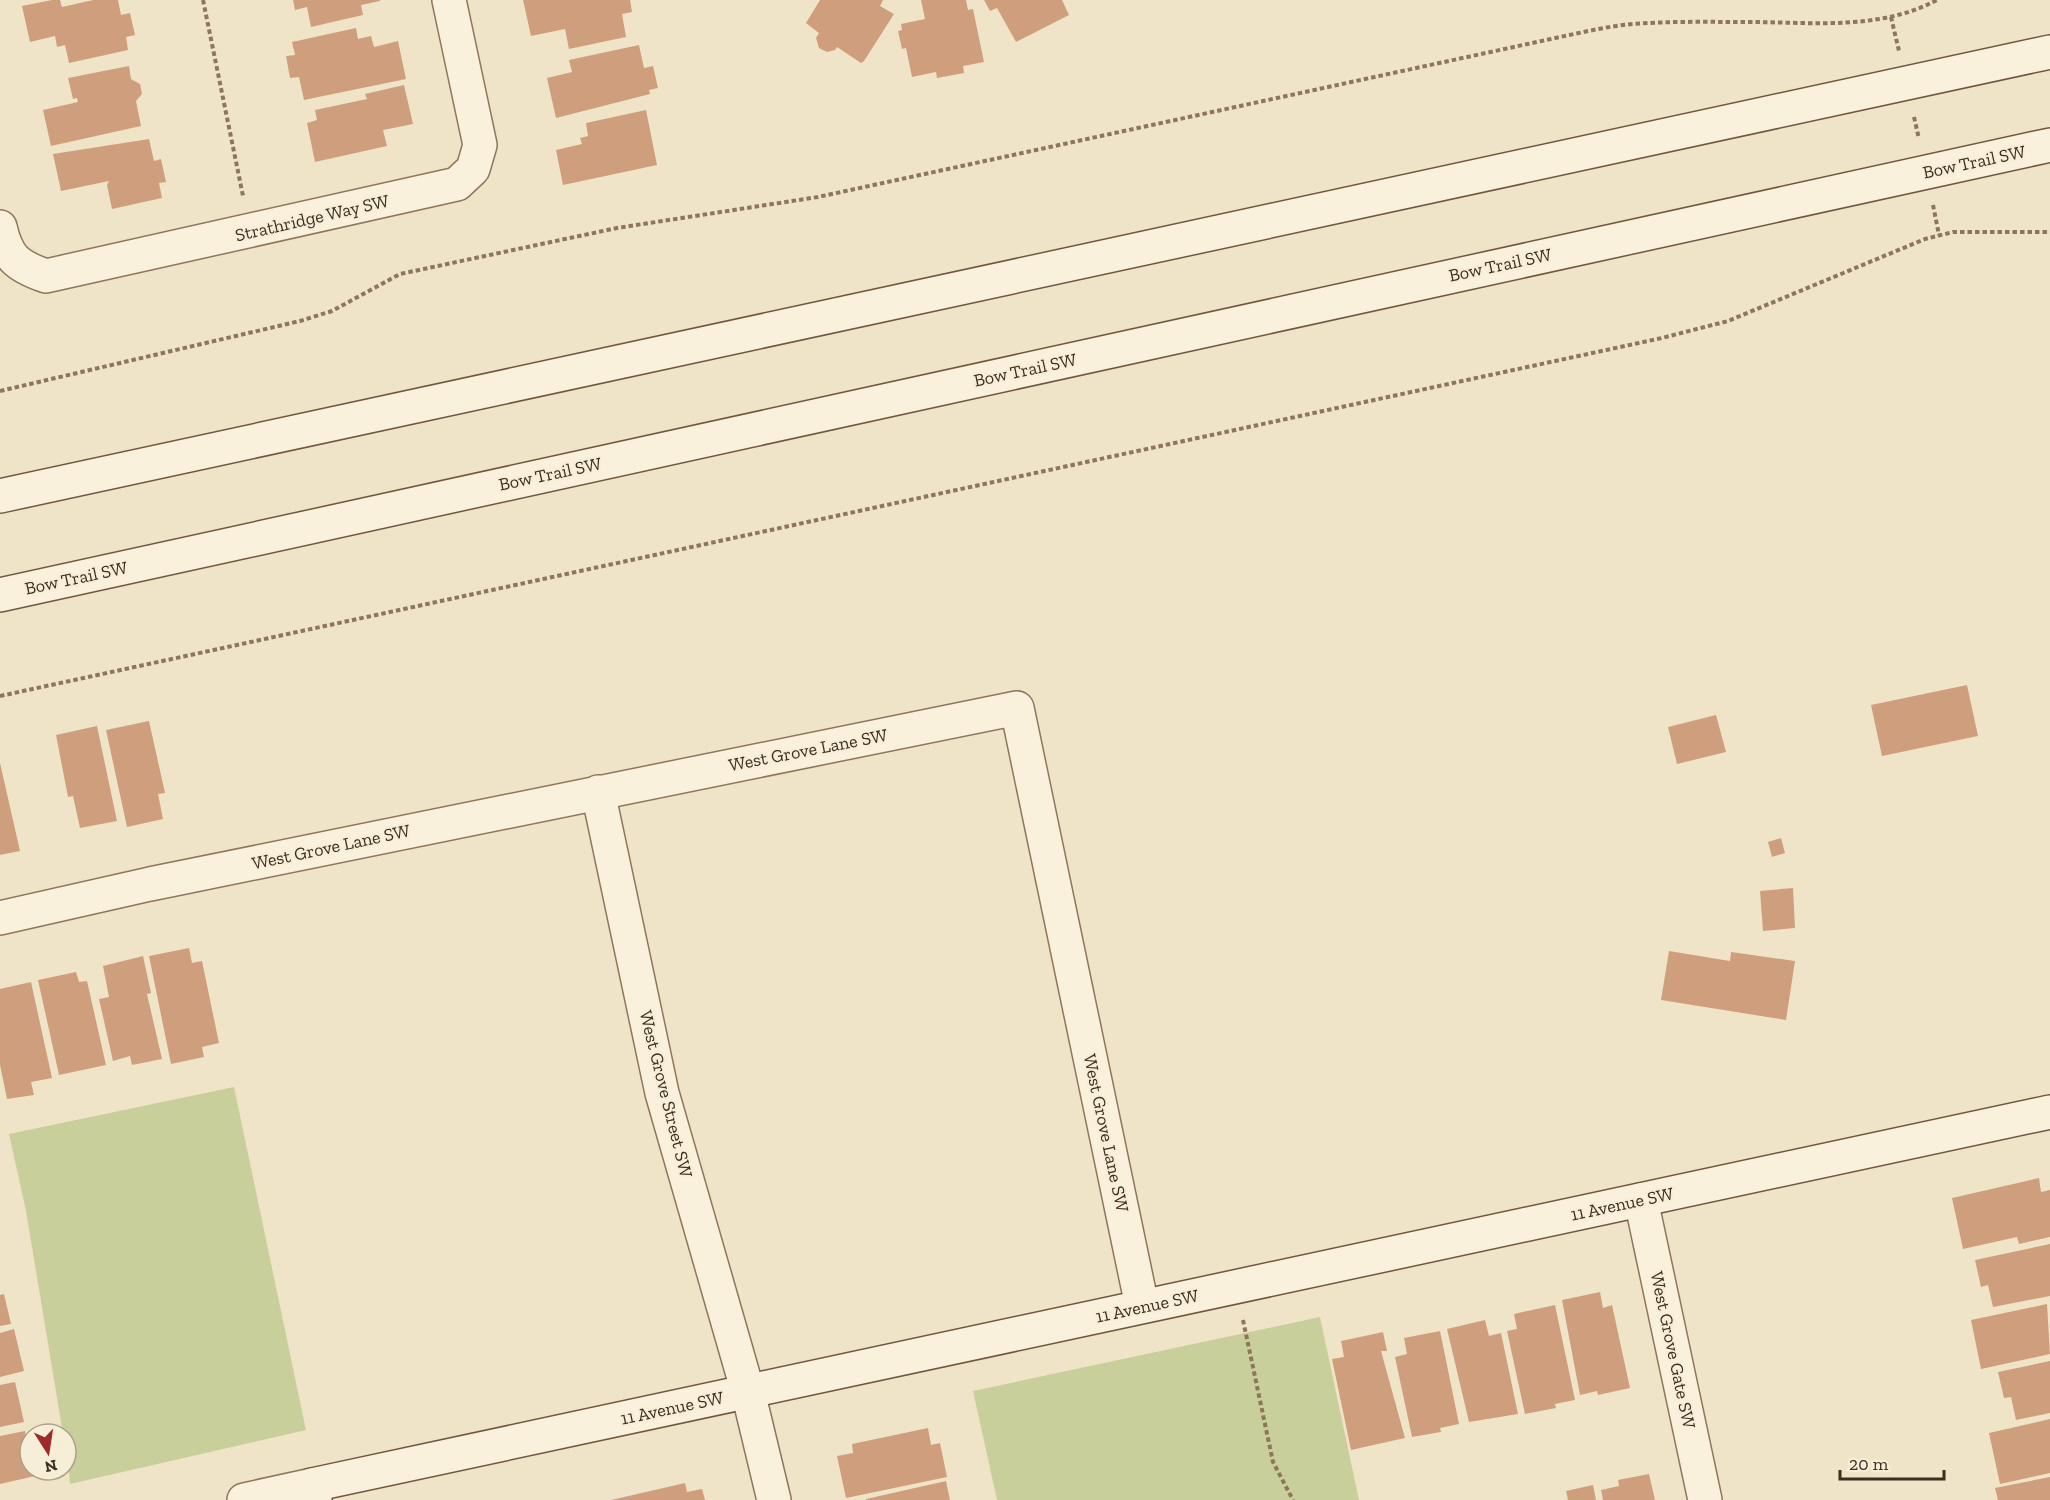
<svg xmlns="http://www.w3.org/2000/svg" width="2050" height="1500" font-family="'Zilla Slab',serif">
	<style>
		.green { fill: #c9cf9b }
		.building { fill: #cf9f7d }
		.lines { fill: none; stroke-linecap: round; stroke-linejoin: round }
		.street-casing { stroke: #8d765c; stroke-width: 36 }
		.secondary-casing { stroke: #6f573f; stroke-width: 36 }
		.path { stroke: #8d765c; stroke-width: 4; stroke-dasharray: 4.5 3; stroke-linecap: butt }
		.street { stroke: #faf1dc; stroke-width: 33 }
		.secondary { stroke: #faf1dc; stroke-width: 33 }
		.labels { text-anchor: middle; dominant-baseline: central; stroke-width: 4.5; stroke-linejoin: round; paint-order: stroke }
		.street-label { font-size: 18px; fill: #3d2e20; stroke: #f7eed8 }
	</style>
	<rect width="100%" height="100%" fill="#f0e4c8"/>
	<g class="green">
		<polygon points="234,1087 306,1430 70,1484 66,1434 63,1434 26,1211 9,1134"/>
		<polygon points="1320,1317 1359,1500 997,1500 973,1391"/>
	</g>
	<g class="building">
		<polygon points="52,0 60,0 62,7 93,0 118,0 121,15 130,13 135,35 126,37 128,50 69,63 65,45 57,47 55,36 30,42 22,6"/>
		<polygon points="293,0 380,0 380,1 361,5 363,15 311,27 307,7 295,10"/>
		<polygon points="523,0 630,0 632,12 622,14 626,37 569,49 565,29 531,36"/>
		<polygon points="820,0 883,0 880,6 894,14 864,61 861,63 837,47 835,50 827,52 819,48 816,38 819,33 806,23"/>
		<polygon points="921,0 966,0 968,10 973,9 984,62 963,66 964,73 937,78 936,72 912,77 906,48 902,49 898,31 902,30 901,24 925,19"/>
		<polygon points="984,0 1062,0 1069,15 1016,42 997,8 990,11"/>
		<polygon points="356,28 358,39 371,36 374,47 398,41 406,79 304,100 299,77 290,78 286,56 295,55 292,42"/>
		<polygon points="639,45 644,68 653,66 658,88 649,90 650,94 556,118 547,78 572,72 569,60"/>
		<polygon points="129,66 131,79 140,84 142,94 136,101 141,126 51,146 43,110 78,102 77,98 73,99 68,78"/>
		<polygon points="404,85 413,124 383,130 387,146 315,162 307,123 317,120 315,110 367,99 365,94"/>
		<polygon points="646,110 657,165 563,185 556,150 582,144 580,138 588,136 586,123"/>
		<polygon points="149,139 154,161 161,159 166,182 159,183 162,198 112,209 107,185 109,181 61,191 53,154"/>
		<polygon points="1967,685 1978,736 1882,756 1871,705"/>
		<polygon points="1716,715 1726,752 1677,764 1668,727"/>
		<polygon points="149,721 165,793 158,794 163,819 127,827 106,730"/>
		<polygon points="97,726 117,821 80,828 73,796 68,797 56,735"/>
		<polygon points="0,763 20,851 0,855"/>
		<polygon points="1781,838 1785,853 1772,857 1768,842"/>
		<polygon points="1793,888 1795,928 1763,931 1760,891"/>
		<polygon points="189,948 192,963 202,961 219,1043 202,1047 204,1057 171,1064 149,956"/>
		<polygon points="1669,951 1730,961 1731,952 1795,961 1786,1020 1661,1000"/>
		<polygon points="143,956 151,993 147,994 162,1059 132,1065 130,1056 113,1061 99,999 109,997 103,966"/>
		<polygon points="76,972 79,982 87,981 106,1065 59,1075 38,980"/>
		<polygon points="31,982 52,1078 31,1082 34,1095 7,1099 0,1065 0,989"/>
		<polygon points="2039,1178 2041,1192 2050,1190 2050,1237 2019,1244 2017,1237 1963,1249 1952,1198"/>
		<polygon points="2050,1244 2050,1296 1993,1307 1988,1285 1981,1287 1975,1260"/>
		<polygon points="1600,1292 1603,1308 1612,1305 1630,1388 1598,1395 1597,1391 1580,1395 1562,1300"/>
		<polygon points="4,1294 11,1324 0,1326 0,1295"/>
		<polygon points="2047,1304 2050,1354 1981,1369 1971,1320"/>
		<polygon points="1555,1305 1575,1400 1555,1404 1556,1408 1525,1414 1507,1331 1517,1329 1514,1314"/>
		<polygon points="1485,1320 1489,1336 1501,1333 1518,1414 1469,1422 1447,1329"/>
		<polygon points="14,1329 24,1371 0,1377 0,1333"/>
		<polygon points="1440,1331 1459,1424 1440,1428 1441,1432 1412,1437 1395,1357 1407,1354 1404,1338"/>
		<polygon points="1383,1332 1387,1351 1381,1351 1405,1438 1351,1450 1332,1359 1344,1357 1341,1341"/>
		<polygon points="2050,1361 2050,1413 2016,1420 2011,1397 2004,1398 1998,1372"/>
		<polygon points="15,1382 24,1422 0,1427 0,1385"/>
		<polygon points="2050,1419 2050,1473 2000,1484 1989,1433"/>
		<polygon points="928,1428 931,1445 940,1443 947,1477 846,1498 837,1456 853,1453 852,1444"/>
		<polygon points="25,1431 30,1470 33,1470 35,1476 0,1484 0,1436"/>
		<polygon points="1649,1474 1655,1500 1603,1500 1601,1490 1619,1486 1618,1480"/>
		<polygon points="2050,1477 2050,1500 1998,1500 1995,1488"/>
		<polygon points="946,1481 950,1500 866,1500 866,1499"/>
		<polygon points="685,1483 687,1492 702,1489 705,1500 611,1500"/>
		<polygon points="1593,1485 1596,1500 1568,1500 1566,1491"/>
	</g>
	<g class="lines">
		<g class="street-casing">
			<g id="street">
				<path d="M0 227C7 258 17 266 46 276L457 184 473 169 480 145 449 0"/>
				<polyline points="598,792 662,1093 748,1392 774,1500"/>
				<polyline points="0,918 150,884 1017,708 1142,1306"/>
				<polyline points="1641,1200 1705,1500"/>
				<polyline points="244,1500 312,1485"/>
			</g>
		</g>
		<g class="secondary-casing">
			<g id="secondary">
				<polyline points="0,496 2050,52"/>
				<polyline points="0,595 2050,145"/>
				<polyline points="315,1500 312,1485 2050,1112"/>
			</g>
		</g>
		<g class="path">
			<polyline points="203,0 243,196"/>
			<polyline points="1891,17 1899,51"/>
			<polyline points="1914,117 1919,139"/>
			<polyline points="1933,205 1939,235"/>
			<path d="M0 391 300 321 332 311 400 274 617 228 818 197 1560 37C1584 32 1609 26 1633 24 1671 21 1710 22 1748 22 1812 22 1878 31 1937 0"/>
			<polyline points="0,696 1662,338 1728,321 1925,239 1953,232 2050,232"/>
			<polyline points="1243,1320 1273,1462 1293,1500"/>
		</g>
		<use href="#street" class="street"/>
		<use href="#secondary" class="secondary"/>
	</g>
	<g class="labels">
		<g class="street-label">
			<text transform="translate(1974 162) rotate(-12)">Bow Trail SW</text>
			<text transform="translate(312 218) rotate(-13)">Strathridge Way SW</text>
			<text transform="translate(1500 265) rotate(-12)">Bow Trail SW</text>
			<text transform="translate(1025 370) rotate(-12)">Bow Trail SW</text>
			<text transform="translate(550 474) rotate(-12)">Bow Trail SW</text>
			<text transform="translate(76 578) rotate(-12)">Bow Trail SW</text>
			<text transform="translate(808 750) rotate(-11)">West Grove Lane SW</text>
			<text transform="translate(331 847) rotate(-12)">West Grove Lane SW</text>
			<text transform="translate(666 1094) rotate(76)">West Grove Street SW</text>
			<text transform="translate(1106 1133) rotate(78)">West Grove Lane SW</text>
			<text transform="translate(1622 1204) rotate(-12)">11 Avenue SW</text>
			<text transform="translate(1147 1306) rotate(-12)">11 Avenue SW</text>
			<text transform="translate(1673 1350) rotate(78)">West Grove Gate SW</text>
			<text transform="translate(672 1408) rotate(-12)">11 Avenue SW</text>
		</g>
	</g>
	<g transform="translate(48 1452) rotate(168)"><circle r="28" fill="#f7eed8" stroke="#ada18e" stroke-width="1.5"/>
	<path d="M0-4.5L10 22L0 15L-10 22Z" fill="#9e2a2b"/>
	<text y="-9" font-size="16" font-weight="bold" text-anchor="middle" fill="#3d2e20">N</text>
	</g>
	<path d="M1840 1470v9h104v-9" fill="none" stroke="#3d2e20" stroke-width="3"/>
	<text x="1849" y="1470" font-size="18" fill="#3d2e20" stroke="#f7eed8" stroke-width="4.5" paint-order="stroke">20 m</text>
</svg>
